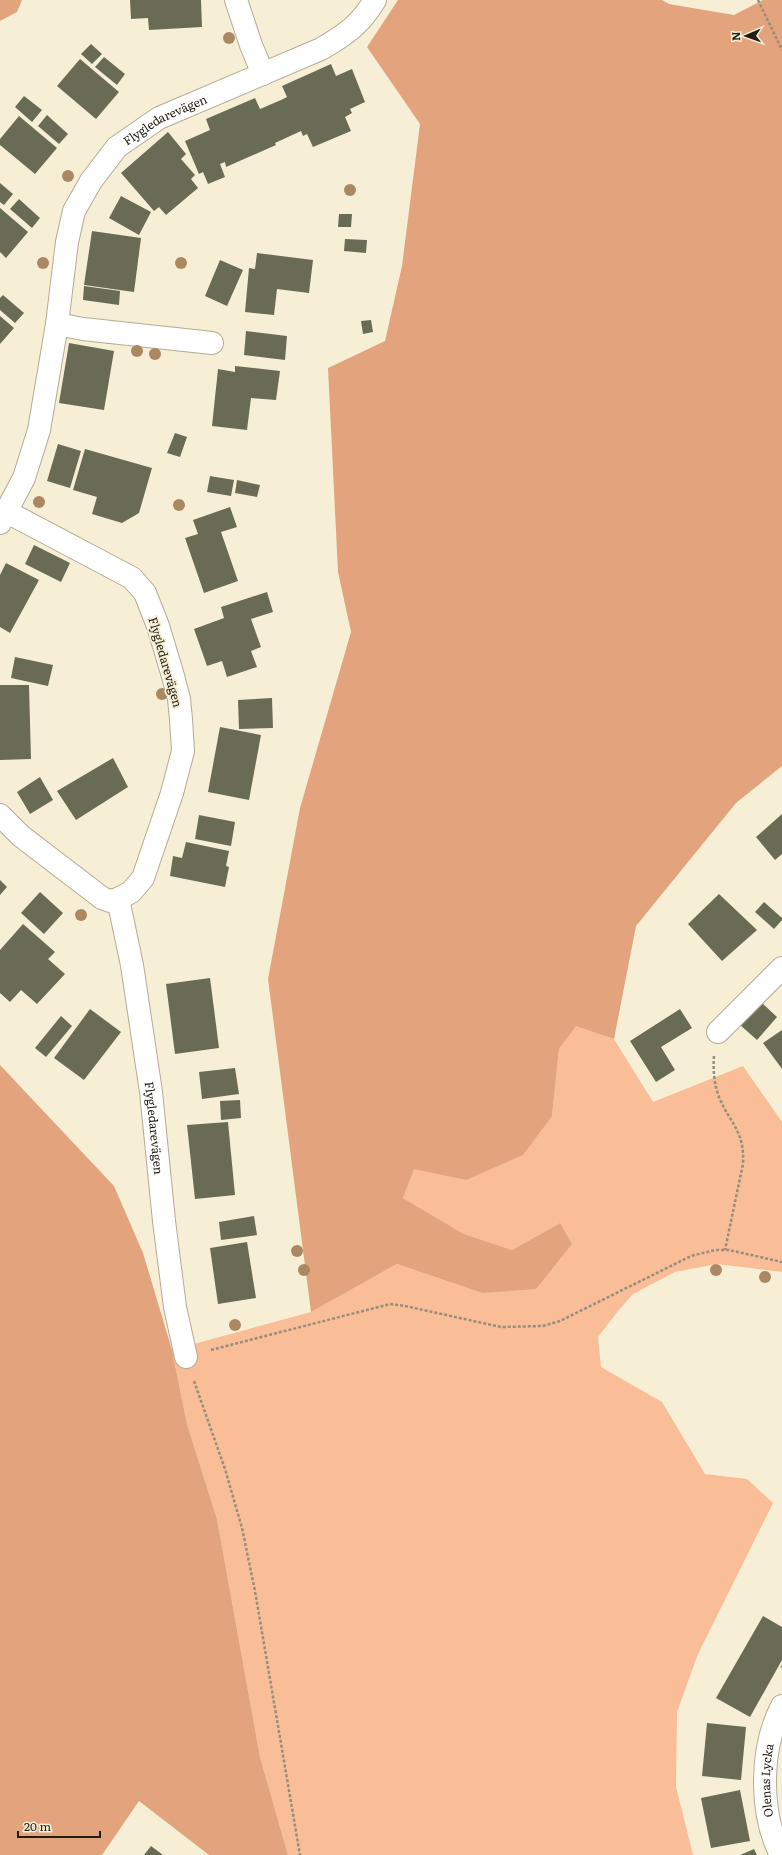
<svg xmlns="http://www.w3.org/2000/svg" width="782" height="1855" font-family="Literata,serif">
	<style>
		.green { fill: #f9bd97 }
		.forest { fill: #e3a47d }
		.building { fill: #6a6b54 }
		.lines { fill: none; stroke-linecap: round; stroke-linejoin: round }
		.minor-casing { stroke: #b3ab93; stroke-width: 24 }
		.path { stroke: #948f7d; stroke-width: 2.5; stroke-dasharray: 3 2; stroke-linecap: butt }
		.minor { stroke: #fff; stroke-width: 22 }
		.tree { fill: #ab8862 }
		.labels { text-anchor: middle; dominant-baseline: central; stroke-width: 4; stroke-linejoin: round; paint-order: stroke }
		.street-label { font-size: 12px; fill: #201d14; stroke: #f7efd5 }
	</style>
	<rect width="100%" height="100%" fill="#f7efd5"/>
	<polygon class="green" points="576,1025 614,1039 653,1102 743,1066 782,1122 782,1272 717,1264 675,1272 633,1294 618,1311 598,1337 601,1367 662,1402 705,1474 747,1479 773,1503 698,1654 677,1712 676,1787 693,1855 288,1855 260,1757 217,1519 187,1424 172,1350 311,1312 397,1264 482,1293 560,1223 512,1250 464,1234 403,1198 414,1168 466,1180 552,1116 559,1049"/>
	<g class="forest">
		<polygon points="0,0 22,0 17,12 0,21"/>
		<polygon points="398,0 662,0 669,4 734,15 763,0 782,0 782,766 736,803 636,926 614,1039 576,1026 559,1049 552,1116 523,1155 466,1180 414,1169 403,1198 464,1234 512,1250 560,1223 572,1244 536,1289 482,1293 397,1264 311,1312 268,979 300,808 351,632 338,572 328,368 385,341 402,266 420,124 367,47"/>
		<polygon points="0,1065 114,1186 143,1253 172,1350 187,1424 217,1519 260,1757 288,1855 209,1855 139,1801 102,1855 0,1855"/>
	</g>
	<g class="building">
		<polygon points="130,0 201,0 202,27 149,30 148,18 131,19"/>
		<polygon points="91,44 102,54 92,64 81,54"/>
		<polygon points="104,57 125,74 117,85 95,67"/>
		<polygon points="80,59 119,92 96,119 57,86"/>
		<polygon points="331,64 336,76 352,69 365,102 350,109 352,113 345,117 351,131 313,147 307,134 303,136 301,131 275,143 276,145 226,167 225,162 220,164 225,177 208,184 203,172 199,174 185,141 210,130 206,119 255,98 260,109 281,100 287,97 282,86"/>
		<polygon points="24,96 42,110 32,122 15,107"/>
		<polygon points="47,115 68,134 59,144 38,126"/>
		<polygon points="19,116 57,148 35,174 0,145 0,139"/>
		<polygon points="168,132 186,154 181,159 195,175 191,179 198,188 166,215 159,207 154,211 121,173"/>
		<polygon points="0,183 13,194 4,205 0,202"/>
		<polygon points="121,196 151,212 139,235 109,218"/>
		<polygon points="19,199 40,218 32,228 10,209"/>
		<polygon points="0,208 28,232 6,258 0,252"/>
		<polygon points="339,214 352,214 351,227 338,227"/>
		<polygon points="92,231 141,238 134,292 84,285"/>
		<polygon points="345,239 367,240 366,253 344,251"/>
		<polygon points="257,253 313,260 309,293 277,289 274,315 245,312 249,268 255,269"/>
		<polygon points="220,260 243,270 227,306 205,296"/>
		<polygon points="84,286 120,291 119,305 83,300"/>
		<polygon points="3,295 24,313 15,323 0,310 0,298"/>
		<polygon points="0,316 14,328 0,344"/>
		<polygon points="371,320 373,332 363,334 361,321"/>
		<polygon points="246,331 287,336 285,360 244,355"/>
		<polygon points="69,343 114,351 104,410 59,403"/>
		<polygon points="235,366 280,371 276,400 251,398 247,430 212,426 218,369 235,372"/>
		<polygon points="175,433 187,437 180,457 167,453"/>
		<polygon points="58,444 81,451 70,488 47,481"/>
		<polygon points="85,449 152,468 139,513 122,523 92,514 97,497 73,490"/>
		<polygon points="210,476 234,480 231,496 207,492"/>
		<polygon points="237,480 260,485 257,497 235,493"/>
		<polygon points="230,507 237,527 221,532 238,581 204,593 185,538 198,534 193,520"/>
		<polygon points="34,545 70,563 61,582 25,564"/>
		<polygon points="6,563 39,580 10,633 0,627 0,575"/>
		<polygon points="267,592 273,612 251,619 261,647 251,651 257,667 227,677 222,661 207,666 194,629 224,618 221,607"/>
		<polygon points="15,657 53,665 48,686 11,678"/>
		<polygon points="0,685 29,685 31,759 0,760"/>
		<polygon points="272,698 273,728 239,729 238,700"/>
		<polygon points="220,727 261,735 249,800 208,792"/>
		<polygon points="113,758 128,787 76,820 57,791"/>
		<polygon points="40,777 53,800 30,814 17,792"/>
		<polygon points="782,814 782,854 775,860 756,837"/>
		<polygon points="199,815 235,822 231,846 195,839"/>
		<polygon points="186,842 229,851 226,866 229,867 225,887 170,876 173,856 182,858"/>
		<polygon points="0,880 7,887 0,895"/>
		<polygon points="40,892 63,913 44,934 21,913"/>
		<polygon points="719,894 757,930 722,961 688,924"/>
		<polygon points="764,902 782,918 782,920 774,929 755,912"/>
		<polygon points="23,924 55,952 48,959 65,974 37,1004 21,990 10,1002 0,993 0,950"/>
		<polygon points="210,978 219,1048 175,1054 166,984"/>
		<polygon points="760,1001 777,1017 757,1040 739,1024"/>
		<polygon points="90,1009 121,1032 84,1080 54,1058"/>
		<polygon points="680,1009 692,1028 661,1047 675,1070 656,1082 630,1041"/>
		<polygon points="61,1016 72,1026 46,1057 35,1048"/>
		<polygon points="782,1030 782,1069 763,1043"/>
		<polygon points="235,1068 239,1094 202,1099 199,1072"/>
		<polygon points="240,1100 241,1118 221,1120 220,1101"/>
		<polygon points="228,1122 235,1195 195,1199 187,1125"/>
		<polygon points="254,1216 257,1235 221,1240 219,1222"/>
		<polygon points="247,1242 256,1298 218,1304 210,1248"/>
		<polygon points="763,1616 782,1627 782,1660 750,1717 716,1698"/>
		<polygon points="707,1723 746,1727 741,1780 702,1776"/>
		<polygon points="740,1790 750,1841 711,1848 701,1798"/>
		<polygon points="151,1846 163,1855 144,1855"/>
		<polygon points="754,1849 757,1855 740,1855"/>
	</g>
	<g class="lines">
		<g class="minor-casing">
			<g id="minor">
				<polyline points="236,0 251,45 263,74"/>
				<polyline points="57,324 83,329 212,343"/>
				<path id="s1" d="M0 523 24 478 39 430 57 324 67 242 74 211 91 181 117 147 159 118 321 49C345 35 360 25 375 0"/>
				<polyline points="0,815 21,836 102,898 110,901 118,899 131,892 143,878 172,793 183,751 181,719 179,699 173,676 158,626 145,593 132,578 7,512"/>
				<path id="s2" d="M118 899 132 965 151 1092 164 1221 175 1307 186 1357"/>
				<polyline points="718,1032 782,968"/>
				<path id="s3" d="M781 1855C759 1812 760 1748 782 1706"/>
			</g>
		</g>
		<g class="path">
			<polyline points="758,0 782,50"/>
			<path d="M714 1056C713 1070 714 1084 719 1097 730 1124 745 1131 743 1164L725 1250"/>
			<polyline points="211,1350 390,1304 405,1306 501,1327 543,1326 560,1321 691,1256 715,1250 729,1250 782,1262"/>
			<polyline points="194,1381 225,1469 242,1528 255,1591 300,1855"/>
			<polyline points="781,1666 782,1667"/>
		</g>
		<use href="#minor" class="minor"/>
	</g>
	<g class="tree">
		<circle cx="229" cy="38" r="6"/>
		<circle cx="68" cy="176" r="6"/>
		<circle cx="350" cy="190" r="6"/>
		<circle cx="43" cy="263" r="6"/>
		<circle cx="181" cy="263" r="6"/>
		<circle cx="137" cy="351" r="6"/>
		<circle cx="155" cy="354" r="6"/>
		<circle cx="39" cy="502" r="6"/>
		<circle cx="179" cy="505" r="6"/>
		<circle cx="162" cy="694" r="6"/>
		<circle cx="81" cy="915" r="6"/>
		<circle cx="297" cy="1251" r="6"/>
		<circle cx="304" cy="1270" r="6"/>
		<circle cx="716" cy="1270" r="6"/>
		<circle cx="765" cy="1277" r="6"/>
		<circle cx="235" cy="1325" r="6"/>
	</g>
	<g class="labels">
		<g class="street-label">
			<text stroke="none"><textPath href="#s1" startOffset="456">Flygledarevägen</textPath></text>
			<text transform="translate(166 662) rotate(74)">Flygledarevägen</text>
			<text stroke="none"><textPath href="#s2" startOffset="232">Flygledarevägen</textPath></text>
			<text stroke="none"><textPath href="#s3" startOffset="77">Olenas Lycka</textPath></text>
		</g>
	</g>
	<g transform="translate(746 36) rotate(268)" stroke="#f7efd5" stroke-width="3" paint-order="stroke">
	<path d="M0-3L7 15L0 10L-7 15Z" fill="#201d14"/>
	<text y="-6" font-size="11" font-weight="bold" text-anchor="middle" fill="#201d14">N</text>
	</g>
	<path d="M18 1831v6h82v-6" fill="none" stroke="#201d14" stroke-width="2"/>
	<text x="24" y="1831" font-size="12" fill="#201d14" stroke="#f7efd5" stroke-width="3" paint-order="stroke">20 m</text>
</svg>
